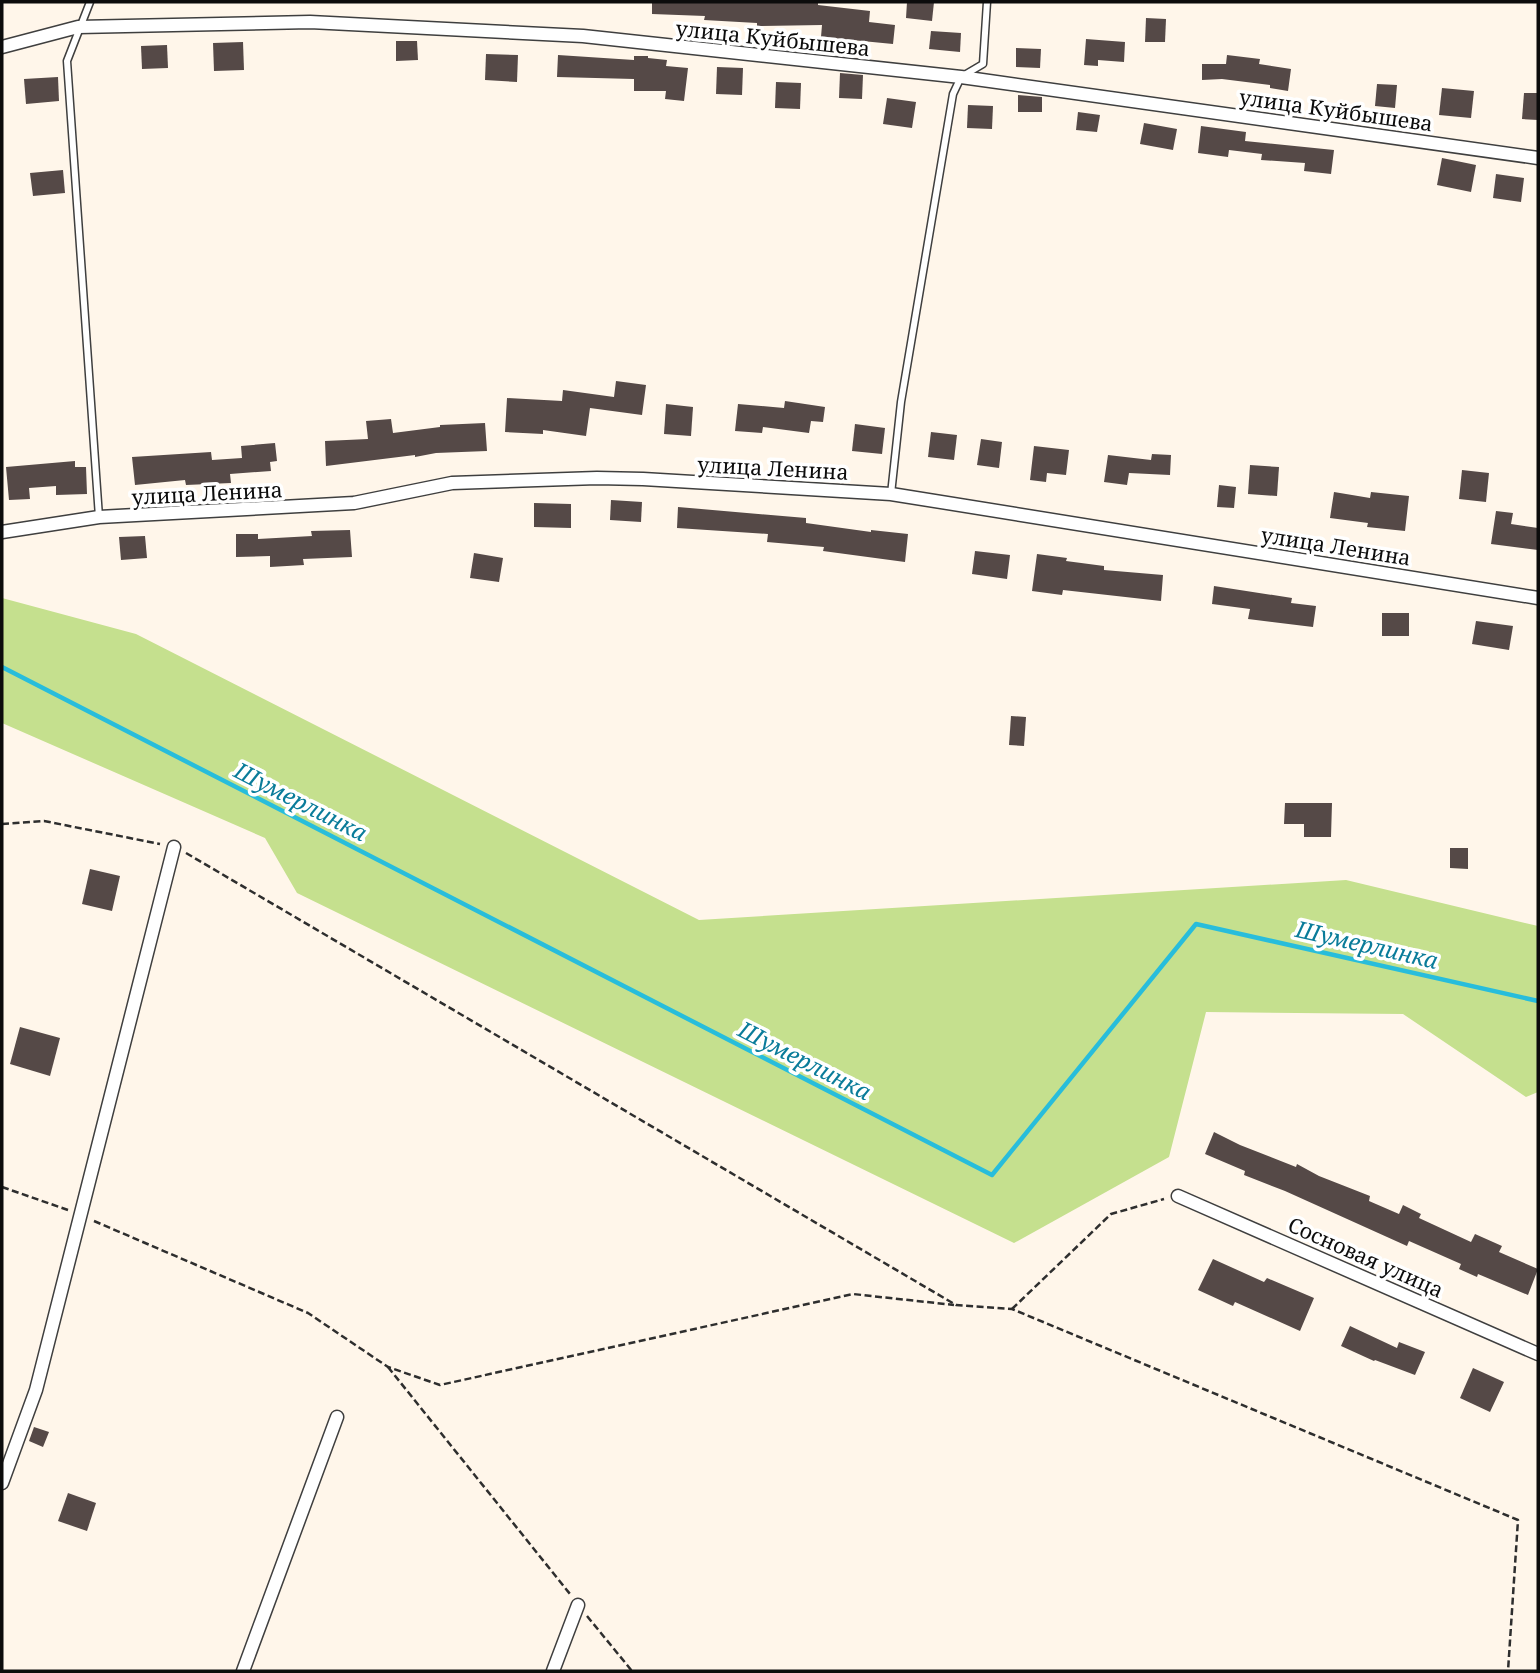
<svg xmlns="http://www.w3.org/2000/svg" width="1540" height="1673" font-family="'Noto Serif',serif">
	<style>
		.forest { fill: #c5e08e }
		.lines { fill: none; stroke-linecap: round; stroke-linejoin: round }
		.stream { stroke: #28bddb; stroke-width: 4.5 }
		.building { fill: #554947 }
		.lane-casing { stroke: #3f3f3f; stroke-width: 9 }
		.street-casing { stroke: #3f3f3f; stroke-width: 15 }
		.path { stroke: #2e2e2e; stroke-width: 2.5; stroke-dasharray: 7 3.5; stroke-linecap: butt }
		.lane { stroke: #fff; stroke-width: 6 }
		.street { stroke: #fff; stroke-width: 12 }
		.labels { text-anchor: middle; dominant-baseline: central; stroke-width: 7; stroke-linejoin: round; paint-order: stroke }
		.street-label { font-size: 21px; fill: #0c0c0c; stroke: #fff }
		.water-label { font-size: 23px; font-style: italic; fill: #0a7c9a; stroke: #fff }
	</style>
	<rect width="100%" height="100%" fill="#fff6ea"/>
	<polygon class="forest" points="2,598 136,634 699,920 1346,880 1538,926 1538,1092 1526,1097 1403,1014 1206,1012 1169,1157 1014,1243 297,893 265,838 2,723"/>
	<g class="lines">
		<polyline class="stream" points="2,667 992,1175 1196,924 1538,1001"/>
	</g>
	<g class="building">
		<polygon points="652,2 818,2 818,5 870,11 869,22 895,25 893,44 821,37 822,25 757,26 757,23 704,20 705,16 652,14"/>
		<polygon points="907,2 934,2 932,21 906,18"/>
		<polygon points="1146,18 1166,19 1165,42 1145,42"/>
		<polygon points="931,31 961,33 960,52 929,49"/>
		<polygon points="1086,39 1125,42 1124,62 1098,60 1098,66 1084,65"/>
		<polygon points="396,41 417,41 418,60 396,61"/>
		<polygon points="243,42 244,70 214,71 213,43"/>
		<polygon points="167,45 168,68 142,69 141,46"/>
		<polygon points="1016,48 1041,49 1040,68 1016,67"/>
		<polygon points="486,54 518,55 517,82 485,80"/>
		<polygon points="558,55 634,60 634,56 648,56 648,58 667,60 666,66 688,68 684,101 665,99 666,91 634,91 634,79 557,77"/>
		<polygon points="1227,55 1260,59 1259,64 1291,69 1288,91 1270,88 1270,85 1222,79 1202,80 1202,64 1226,64"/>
		<polygon points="717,67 743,68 742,95 716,94"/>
		<polygon points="840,73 863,75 862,99 839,98"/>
		<polygon points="58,77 59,101 26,104 24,79"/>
		<polygon points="776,82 801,83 800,109 775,108"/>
		<polygon points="1377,84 1397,85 1395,108 1375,106"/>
		<polygon points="1442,88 1474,91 1471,118 1439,115"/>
		<polygon points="1524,93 1538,93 1538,120 1522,119"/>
		<polygon points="1018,95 1042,97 1042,112 1018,112"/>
		<polygon points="887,98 916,102 912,128 883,124"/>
		<polygon points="968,105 993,106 992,129 967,128"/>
		<polygon points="1078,112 1100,115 1097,132 1076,130"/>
		<polygon points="1144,123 1177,129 1173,150 1140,144"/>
		<polygon points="1201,126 1246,132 1245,141 1334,150 1331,174 1304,171 1305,163 1261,160 1262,154 1229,150 1228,157 1198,153"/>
		<polygon points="1442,158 1476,165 1471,192 1437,185"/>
		<polygon points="63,170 65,193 33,196 30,173"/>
		<polygon points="1496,174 1524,178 1521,202 1493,198"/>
		<polygon points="616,381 646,385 642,415 590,408 586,436 543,430 543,434 505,432 507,398 562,401 563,390 614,397"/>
		<polygon points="785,401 825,407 823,422 811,421 809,433 763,427 762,433 735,431 738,404 784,408"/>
		<polygon points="666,404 693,407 691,436 664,434"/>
		<polygon points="391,419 393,433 440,427 440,425 485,423 487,451 436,453 415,457 415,455 326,466 325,441 368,439 366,421"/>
		<polygon points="855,424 885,428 882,454 852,451"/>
		<polygon points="931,432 957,435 954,460 928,457"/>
		<polygon points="981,439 1002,442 999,468 977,465"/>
		<polygon points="275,443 277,461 270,462 271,471 230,474 231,483 186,485 185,480 135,485 132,457 211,452 212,460 242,458 241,446"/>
		<polygon points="1034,446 1069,450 1066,475 1047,473 1046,482 1030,480"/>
		<polygon points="1152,454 1171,455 1170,475 1129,473 1127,485 1104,482 1108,455 1151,460"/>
		<polygon points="75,461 75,467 86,467 87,494 56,495 56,486 29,488 30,499 9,500 6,467"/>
		<polygon points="1250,465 1279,467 1277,496 1248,494"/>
		<polygon points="1462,470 1489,473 1486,502 1459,499"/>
		<polygon points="1219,485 1236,487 1234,508 1217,507"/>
		<polygon points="1334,492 1370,498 1371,492 1409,496 1405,531 1367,527 1368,523 1330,518"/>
		<polygon points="611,500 642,502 641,522 610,520"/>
		<polygon points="534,503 571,504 571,528 534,527"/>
		<polygon points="678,507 806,518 806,523 871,532 871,530 908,534 905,562 823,551 824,547 767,542 768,534 677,528"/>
		<polygon points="1496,511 1513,513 1511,524 1538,528 1538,550 1491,544"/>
		<polygon points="350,530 352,557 303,559 304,565 270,567 270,556 236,557 236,534 258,534 258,539 312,536 311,531"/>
		<polygon points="145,536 147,558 121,560 119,537"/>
		<polygon points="975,551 1010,555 1007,579 972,574"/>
		<polygon points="474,553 503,558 499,582 470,578"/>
		<polygon points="1037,554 1067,558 1066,561 1104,566 1104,570 1163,575 1161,601 1063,590 1062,595 1032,591"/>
		<polygon points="1214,586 1292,598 1291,603 1316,606 1313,627 1248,619 1250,609 1212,604"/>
		<rect x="1382" y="613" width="27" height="23"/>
		<polygon points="1476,621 1513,626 1509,650 1472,644"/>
		<polygon points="1011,716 1026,717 1024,746 1009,745"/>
		<polygon points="1285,803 1332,803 1331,837 1304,837 1304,824 1284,824"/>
		<polygon points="1450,848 1468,848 1468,869 1450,868"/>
		<polygon points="90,869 120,876 112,911 82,904"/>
		<polygon points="20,1027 60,1038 50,1076 10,1064"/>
		<polygon points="1214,1132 1240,1145 1296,1167 1297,1164 1319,1176 1370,1196 1369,1201 1399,1214 1403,1205 1421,1214 1419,1218 1471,1242 1475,1234 1502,1246 1499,1252 1538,1269 1528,1295 1478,1274 1477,1277 1459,1269 1461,1264 1409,1241 1407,1246 1285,1191 1244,1175 1245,1171 1205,1154"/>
		<polygon points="1213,1259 1264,1282 1267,1278 1314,1298 1300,1331 1235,1302 1233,1306 1198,1290"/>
		<polygon points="1350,1326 1397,1348 1399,1342 1425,1352 1415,1375 1375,1360 1374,1361 1341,1346"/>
		<polygon points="1473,1368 1504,1382 1490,1412 1460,1398"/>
		<polygon points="34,1427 49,1432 43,1447 29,1441"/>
		<polygon points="68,1493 96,1503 87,1531 58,1521"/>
	</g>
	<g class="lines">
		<g class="lane-casing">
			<g id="lane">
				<polyline points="90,2 67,61 99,517"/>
				<polyline points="891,494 901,402 953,94 961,77 983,64 987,2"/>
			</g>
		</g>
		<g class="street-casing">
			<g id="street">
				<polyline points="2,47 78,27 310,22 583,36 961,77 1538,158"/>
				<polyline points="2,532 99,517 354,503 452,483 597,478 643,479 891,494 1538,598"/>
				<polyline points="1178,1196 1538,1354"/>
				<polyline points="2,1483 36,1390 174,847"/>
				<polyline points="243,1671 337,1417"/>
				<polyline points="553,1671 578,1605"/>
			</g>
		</g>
		<g class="path">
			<polyline points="2,824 44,821 160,844"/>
			<polyline points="186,853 956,1305 1012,1309 1518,1520 1508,1671"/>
			<polyline points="2,1187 68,1210"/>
			<polyline points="94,1221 308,1313 388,1367 440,1385 853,1294 954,1305"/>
			<polyline points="1012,1309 1111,1214 1164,1199"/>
			<polyline points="388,1367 570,1594"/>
			<polyline points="587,1616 632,1671"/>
		</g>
		<use href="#lane" class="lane"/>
		<use href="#street" class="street"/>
	</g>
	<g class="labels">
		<g class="street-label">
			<text transform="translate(773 38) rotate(6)">улица Куйбышева</text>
			<text transform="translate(1336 110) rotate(8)">улица Куйбышева</text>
			<text transform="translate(773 468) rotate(3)">улица Ленина</text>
			<text transform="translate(207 493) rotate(-3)">улица Ленина</text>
			<text transform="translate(1336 546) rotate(9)">улица Ленина</text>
			<text transform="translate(1366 1257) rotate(24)">Сосновая улица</text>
		</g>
		<g class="water-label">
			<text transform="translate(301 801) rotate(27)">Шумерлинка</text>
			<text transform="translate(1367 944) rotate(13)">Шумерлинка</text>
			<text transform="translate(805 1060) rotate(27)">Шумерлинка</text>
		</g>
	</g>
	<rect width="1540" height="1673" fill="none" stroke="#0c0c0c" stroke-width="7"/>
</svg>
